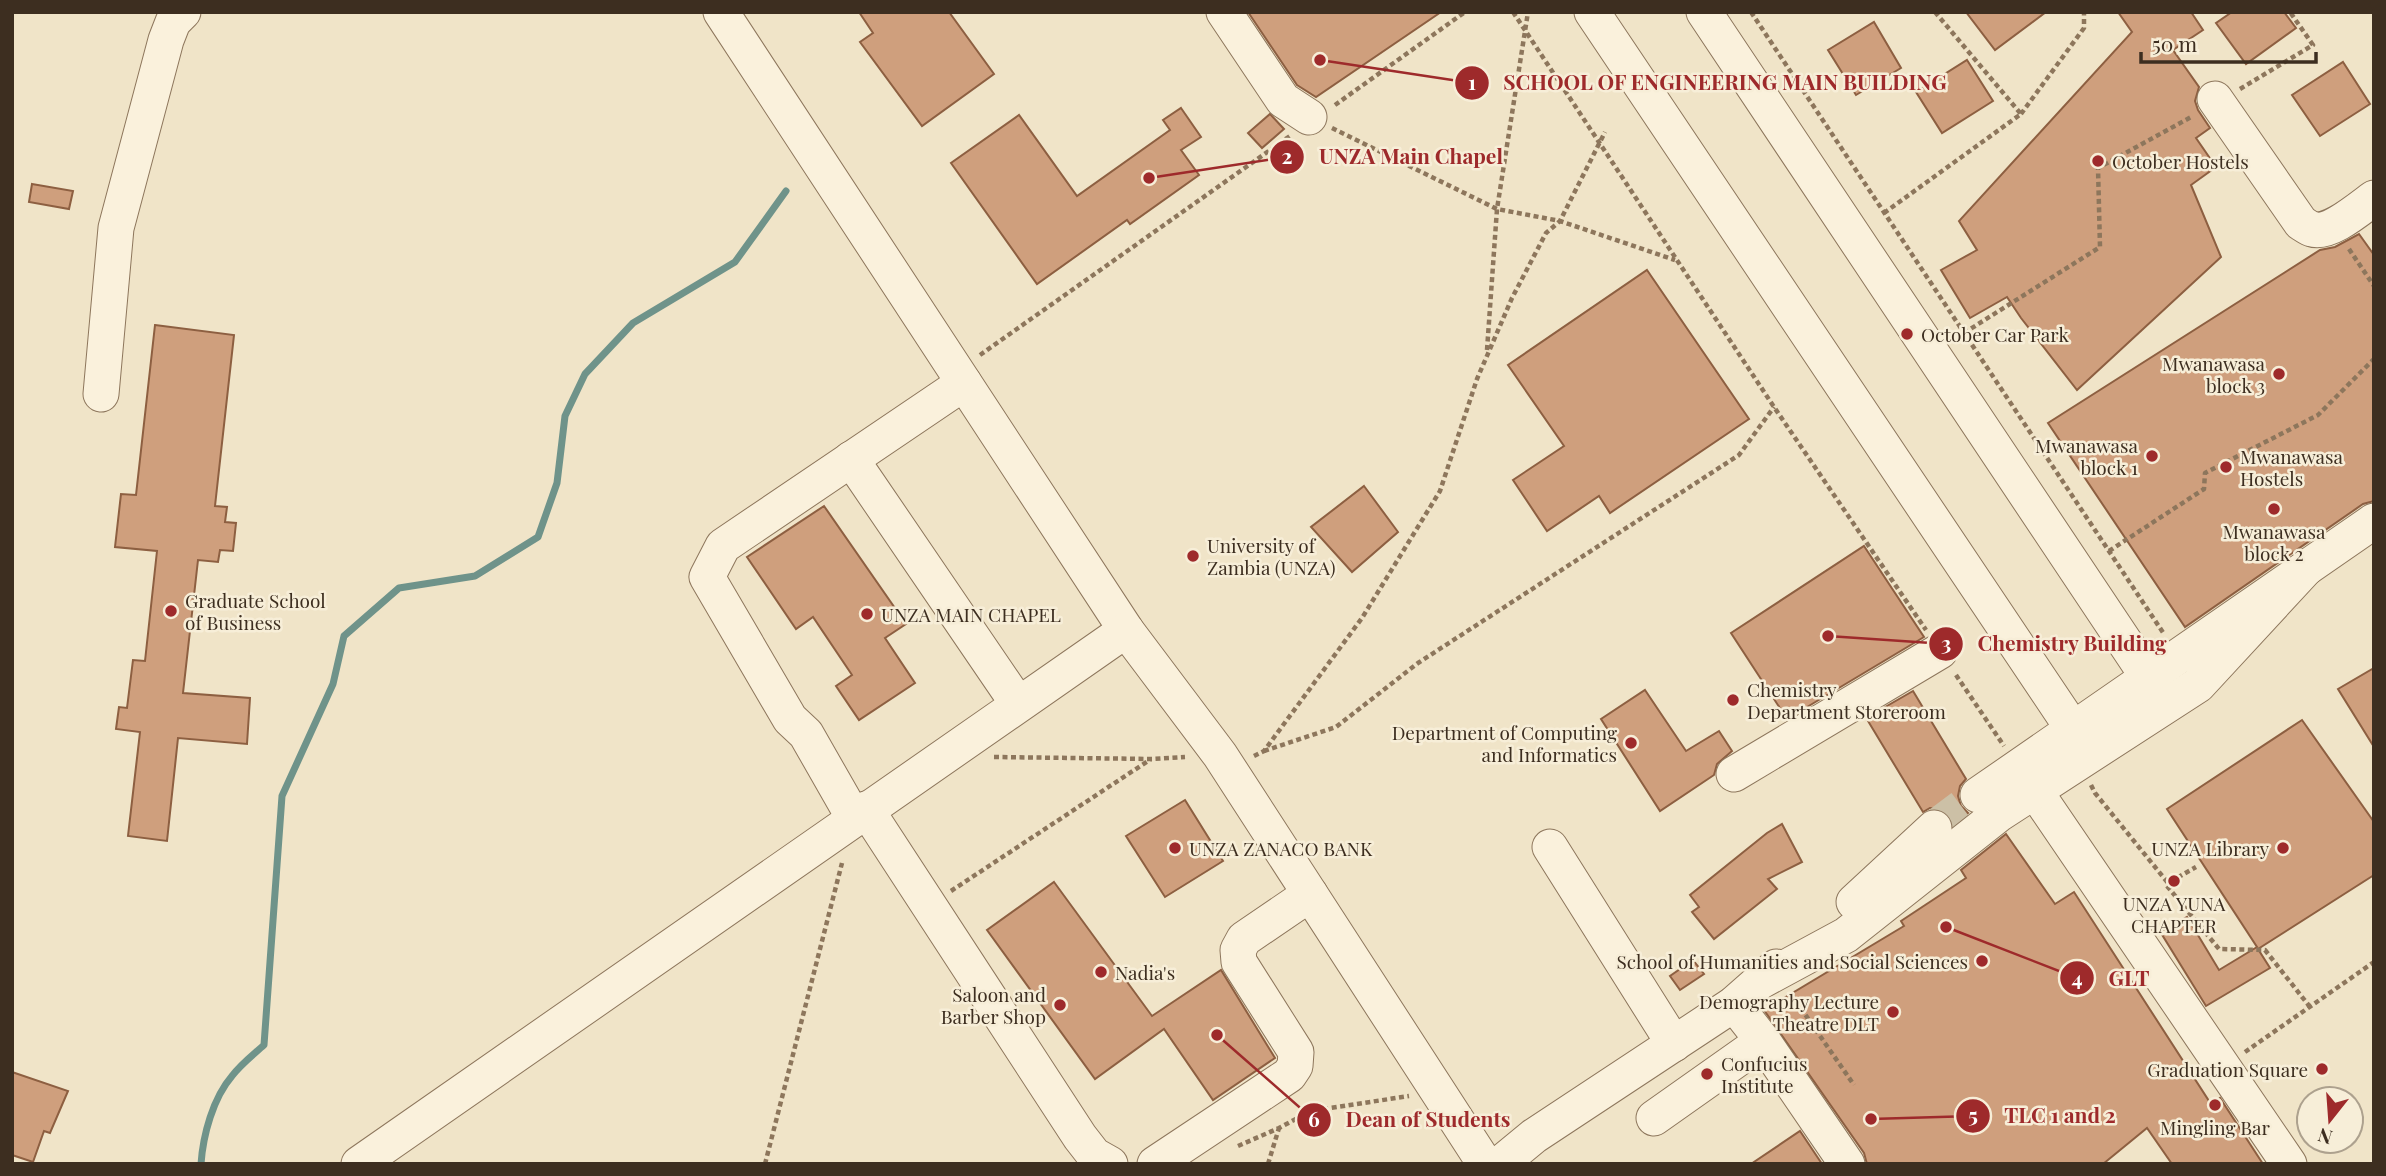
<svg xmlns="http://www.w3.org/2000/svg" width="2386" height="1176" font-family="'Playfair Display',serif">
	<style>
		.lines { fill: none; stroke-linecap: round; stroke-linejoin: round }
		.stream { stroke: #6f938a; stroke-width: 7 }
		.building { fill: #cf9f7d; stroke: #8d5f41; stroke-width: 2 }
		.minor-tunnel { stroke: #ccc0a6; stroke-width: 35; stroke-dasharray: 35 18; stroke-linecap: butt }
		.minor-casing { stroke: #8d765c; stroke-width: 37 }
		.path { stroke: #8d765c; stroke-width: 4.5; stroke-dasharray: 5 3.5; stroke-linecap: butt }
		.minor { stroke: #faf1dc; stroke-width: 35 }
		.poi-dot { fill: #9e2a2b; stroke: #f7eed8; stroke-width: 2.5 }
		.labels { text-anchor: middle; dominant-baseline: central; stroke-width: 5; stroke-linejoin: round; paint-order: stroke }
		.poi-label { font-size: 19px; fill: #3d2e20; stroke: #f7eed8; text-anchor: start }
		.leader { fill: none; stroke: #9e2a2b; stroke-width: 2.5 }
		.callout-dot { fill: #9e2a2b; stroke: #f7eed8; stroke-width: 2.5 }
		.mark-label { font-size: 21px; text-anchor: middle; font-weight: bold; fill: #fff }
		.callout-label { font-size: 21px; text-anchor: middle; font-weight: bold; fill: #9e2a2b; stroke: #f7eed8; stroke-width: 5; stroke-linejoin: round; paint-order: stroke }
	</style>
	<rect width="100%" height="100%" fill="#f0e4c8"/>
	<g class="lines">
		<path class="stream" d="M201 1164C203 1135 213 1098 232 1076 241 1064 253 1055 264 1045L282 796 333 684 344 636 399 588 475 576 538 537 557 483 565 416 585 374 633 323 735 262 786 191"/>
	</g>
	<g class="building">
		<polygon points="859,12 949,12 994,74 922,126 860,42 873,33"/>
		<polygon points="1248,12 1441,12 1316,97 1297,85"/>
		<polygon points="1966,12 2046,12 1995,50"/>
		<polygon points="2118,12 2191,12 2203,30 2173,50 2199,87 2195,101 2198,110 2210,128 2196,138 2216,167 2191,185 2221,257 2077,390 2021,318 2007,297 1970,318 1941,270 1977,250 1959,221 2132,32"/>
		<polygon points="2232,12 2284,12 2296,28 2246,64 2216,23"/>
		<polygon points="1874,22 1901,68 1856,95 1828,50"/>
		<polygon points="1967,60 1993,101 1942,133 1916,92"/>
		<polygon points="2343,62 2370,104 2320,136 2292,95"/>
		<polygon points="1181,108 1201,137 1181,150 1199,175 1130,224 1127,220 1037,284 951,163 1019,115 1077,196 1170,130 1163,120"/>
		<polygon points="1270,114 1284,129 1262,148 1248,133"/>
		<polygon points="32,184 73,191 69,209 29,202"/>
		<polygon points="2359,234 2374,255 2374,501 2363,504 2185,627 2048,423 2320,250 2335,247"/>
		<polygon points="1647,270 1749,419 1610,513 1599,496 1547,531 1513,480 1564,446 1508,365"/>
		<polygon points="155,325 234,335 215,506 227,507 225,522 236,523 233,551 220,550 218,562 198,560 183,693 250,698 247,744 178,738 167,841 128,836 140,732 116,729 119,707 127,708 133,660 145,661 157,551 115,547 121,494 136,495"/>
		<polygon points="1364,486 1398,532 1352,572 1311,527"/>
		<polygon points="824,506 906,624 885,638 915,683 859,720 836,686 852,675 813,617 796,629 747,557"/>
		<polygon points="1864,546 1924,637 1787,719 1731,633"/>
		<polygon points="2374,668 2374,747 2338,689"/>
		<polygon points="1645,690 1686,751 1719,731 1732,751 1717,764 1714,775 1660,811 1601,719"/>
		<polygon points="1913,691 1966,779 1960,786 1958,796 1961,806 1968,813 1954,824 1949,815 1941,809 1930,808 1923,812 1868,721 1880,710"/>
		<polygon points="2302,720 2374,822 2374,875 2258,949 2270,968 2206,1006 2161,933 2187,917 2219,970 2257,947 2167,809"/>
		<polygon points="1185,800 1223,861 1165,897 1126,836"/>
		<polygon points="1782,824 1802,862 1768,879 1777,889 1714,939 1692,912 1699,907 1690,895 1767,833"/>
		<polygon points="2006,834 2055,904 2074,892 2211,1104 2220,1098 2263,1164 2172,1164 2147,1128 2103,1164 1867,1164 1864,1153 1764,1010 1904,926 1901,921 1966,878 1961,870"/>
		<polygon points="1054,882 1152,1016 1221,970 1275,1058 1213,1100 1164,1029 1095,1079 987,930"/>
		<polygon points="1693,960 1704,974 1680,990 1670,976"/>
		<polygon points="12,1072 68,1091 50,1133 44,1131 33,1162 12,1155"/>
		<polygon points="1800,1131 1822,1164 1751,1164"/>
	</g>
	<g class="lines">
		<polyline class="minor-tunnel" points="1934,828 1978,795"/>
		<g class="minor-casing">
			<g id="minor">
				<polyline points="721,12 1126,630 1220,755 1485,1164"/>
				<polyline points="1224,12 1283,100 1309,117"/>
				<polyline points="1592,12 2073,729"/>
				<polyline points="1704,12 2148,677"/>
				<path d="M2215 99 2301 223C2305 225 2308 228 2312 229 2329 235 2360 208 2374 198"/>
				<polyline points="101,394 116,228 166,40 173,22 183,12"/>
				<polyline points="851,459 1018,704"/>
				<polyline points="2020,769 2289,1164"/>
				<polyline points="1734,774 1940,651"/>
				<polyline points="1978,795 2374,521"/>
				<polyline points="866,809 1080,1137 1094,1155 1110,1164"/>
				<polyline points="854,818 806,734 790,719 707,577 723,546 964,383"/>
				<polyline points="1550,847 1674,1044"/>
				<polyline points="1854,902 1934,828"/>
				<polyline points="1759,982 1846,935 1999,814 2198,685 2308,566"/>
				<polyline points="1763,1041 1847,1164"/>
				<polyline points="1654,1118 1763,1041 1734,1004"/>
				<polyline points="359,1164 1126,630"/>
				<polyline points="1155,1164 1289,1075 1295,1066 1296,1052 1239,962 1238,950 1244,939 1310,894"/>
				<polyline points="1500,1164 1534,1136 1734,1004 1776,967"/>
			</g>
		</g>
		<g class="path">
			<polyline points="1513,12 1774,407 1926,630"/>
			<polyline points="1751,12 2164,634"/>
			<polyline points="2240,89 2313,45 2290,12"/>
			<polyline points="1335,105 1465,12"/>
			<polyline points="2021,114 2084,28 2084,12"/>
			<polyline points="1332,128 1497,209 1560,221 1675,260"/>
			<polyline points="1884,213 2021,114 1935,12"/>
			<polyline points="2349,249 2374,286"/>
			<polyline points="1964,333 2100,247 2098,168 2193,116"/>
			<polyline points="1487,350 1497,209 1528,12"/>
			<polyline points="980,355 1290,136"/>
			<polyline points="2109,551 2204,489 2205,473 2318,415 2374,359"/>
			<polyline points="1956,675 2004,746"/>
			<polyline points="1264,751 1336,727 1418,663 1739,455 1774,407"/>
			<polyline points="1254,756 1264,751 1362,618 1440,491 1477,379 1512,298 1546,233 1560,221 1605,132"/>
			<polyline points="994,757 1152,759 1185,757"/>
			<polyline points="2091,785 2095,793 2168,883 2196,867"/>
			<polyline points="2167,886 2219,949 2265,950 2310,1007"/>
			<polyline points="951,891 1151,759"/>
			<polyline points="1791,994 1854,1085"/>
			<polyline points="2245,1052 2374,962"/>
			<polyline points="1238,1146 1279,1128 1311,1111 1409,1096"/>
			<polyline points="765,1164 842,863"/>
			<polyline points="1268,1164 1279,1128"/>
		</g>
		<use href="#minor" class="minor"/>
	</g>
	<g class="poi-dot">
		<circle cx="2098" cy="161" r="7"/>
		<circle cx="1907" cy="334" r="7"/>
		<circle cx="2279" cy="374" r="7"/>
		<circle cx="2152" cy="456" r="7"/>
		<circle cx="2226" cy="467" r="7"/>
		<circle cx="2274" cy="509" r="7"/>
		<circle cx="1193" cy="556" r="7"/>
		<circle cx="171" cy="611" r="7"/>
		<circle cx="867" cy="614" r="7"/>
		<circle cx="1733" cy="700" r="7"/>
		<circle cx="1631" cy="743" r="7"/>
		<circle cx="1175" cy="848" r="7"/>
		<circle cx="2283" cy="848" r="7"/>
		<circle cx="2174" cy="881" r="7"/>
		<circle cx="1982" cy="961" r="7"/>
		<circle cx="1101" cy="972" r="7"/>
		<circle cx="1060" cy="1005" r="7"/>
		<circle cx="1893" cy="1012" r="7"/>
		<circle cx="2322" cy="1069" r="7"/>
		<circle cx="1707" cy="1074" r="7"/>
		<circle cx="2215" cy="1105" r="7"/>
	</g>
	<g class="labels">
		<g class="poi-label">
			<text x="2112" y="161">October Hostels</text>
			<text x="1921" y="334">October Car Park</text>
			<text x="2265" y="363" text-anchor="end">Mwanawasa<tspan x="2265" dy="22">block 3</tspan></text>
			<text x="2138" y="445" text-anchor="end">Mwanawasa<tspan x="2138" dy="22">block 1</tspan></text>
			<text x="2240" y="456">Mwanawasa<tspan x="2240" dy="22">Hostels</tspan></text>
			<text x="2274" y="531" text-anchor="middle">Mwanawasa<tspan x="2274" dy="22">block 2</tspan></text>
			<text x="1207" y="545">University of<tspan x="1207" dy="22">Zambia (UNZA)</tspan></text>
			<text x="185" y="600">Graduate School<tspan x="185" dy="22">of Business</tspan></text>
			<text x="881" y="614">UNZA MAIN CHAPEL</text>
			<text x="1747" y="689">Chemistry<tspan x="1747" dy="22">Department Storeroom</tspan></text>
			<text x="1617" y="732" text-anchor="end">Department of Computing<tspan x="1617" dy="22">and Informatics</tspan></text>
			<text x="1189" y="848">UNZA ZANACO BANK</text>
			<text x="2269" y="848" text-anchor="end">UNZA Library</text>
			<text x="2174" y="903" text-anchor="middle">UNZA YUNA<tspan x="2174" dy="22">CHAPTER</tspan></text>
			<text x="1968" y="961" text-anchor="end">School of Humanities and Social Sciences</text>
			<text x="1115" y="972">Nadia's</text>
			<text x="1046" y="994" text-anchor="end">Saloon and<tspan x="1046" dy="22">Barber Shop</tspan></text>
			<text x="1879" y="1001" text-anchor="end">Demography Lecture<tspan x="1879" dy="22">Theatre DLT</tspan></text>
			<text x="1721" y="1063">Confucius<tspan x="1721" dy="22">Institute</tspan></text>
			<text x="2308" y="1069" text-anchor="end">Graduation Square</text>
			<text x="2215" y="1127" text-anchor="middle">Mingling Bar</text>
		</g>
	</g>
	<path class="leader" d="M1320 60L1472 83M1149 178L1287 157M1828 636L1946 644M1946 927L2077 978M1871 1119L1973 1116M1217 1035L1314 1120"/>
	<g class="callout-dot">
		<circle cx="1320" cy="60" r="7"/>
		<circle cx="1149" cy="178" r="7"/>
		<circle cx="1828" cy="636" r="7"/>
		<circle cx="1946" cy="927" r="7"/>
		<circle cx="1871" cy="1119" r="7"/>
		<circle cx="1217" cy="1035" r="7"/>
		<circle cx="1472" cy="83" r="18"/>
		<circle cx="1287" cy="157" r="18"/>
		<circle cx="1946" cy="644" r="18"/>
		<circle cx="2077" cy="978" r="18"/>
		<circle cx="1973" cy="1116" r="18"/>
		<circle cx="1314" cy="1120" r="18"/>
	</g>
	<g class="mark-label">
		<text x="1472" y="90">1</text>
		<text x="1287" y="164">2</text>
		<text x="1946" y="651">3</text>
		<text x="2077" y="986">4</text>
		<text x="1973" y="1123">5</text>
		<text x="1314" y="1127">6</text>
	</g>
	<g class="callout-label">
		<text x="1725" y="90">SCHOOL OF ENGINEERING MAIN BUILDING</text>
		<text x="1411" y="164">UNZA Main Chapel</text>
		<text x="2072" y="651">Chemistry Building</text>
		<text x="2129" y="986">GLT</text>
		<text x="2060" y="1123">TLC 1 and 2</text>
		<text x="1428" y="1127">Dean of Students</text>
	</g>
	<rect width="2386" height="1176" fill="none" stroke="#3d2e20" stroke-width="28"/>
	<g transform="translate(2330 1120) rotate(197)"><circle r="33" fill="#f7eed8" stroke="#ada18e" stroke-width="2"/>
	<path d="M0-5L12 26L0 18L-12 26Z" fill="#9e2a2b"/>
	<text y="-10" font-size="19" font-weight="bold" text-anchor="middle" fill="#3d2e20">N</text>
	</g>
	<path d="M2141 52v10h175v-10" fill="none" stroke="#3d2e20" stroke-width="3.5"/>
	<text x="2152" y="52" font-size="21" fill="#3d2e20" stroke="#f7eed8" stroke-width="5" paint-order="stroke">50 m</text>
</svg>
